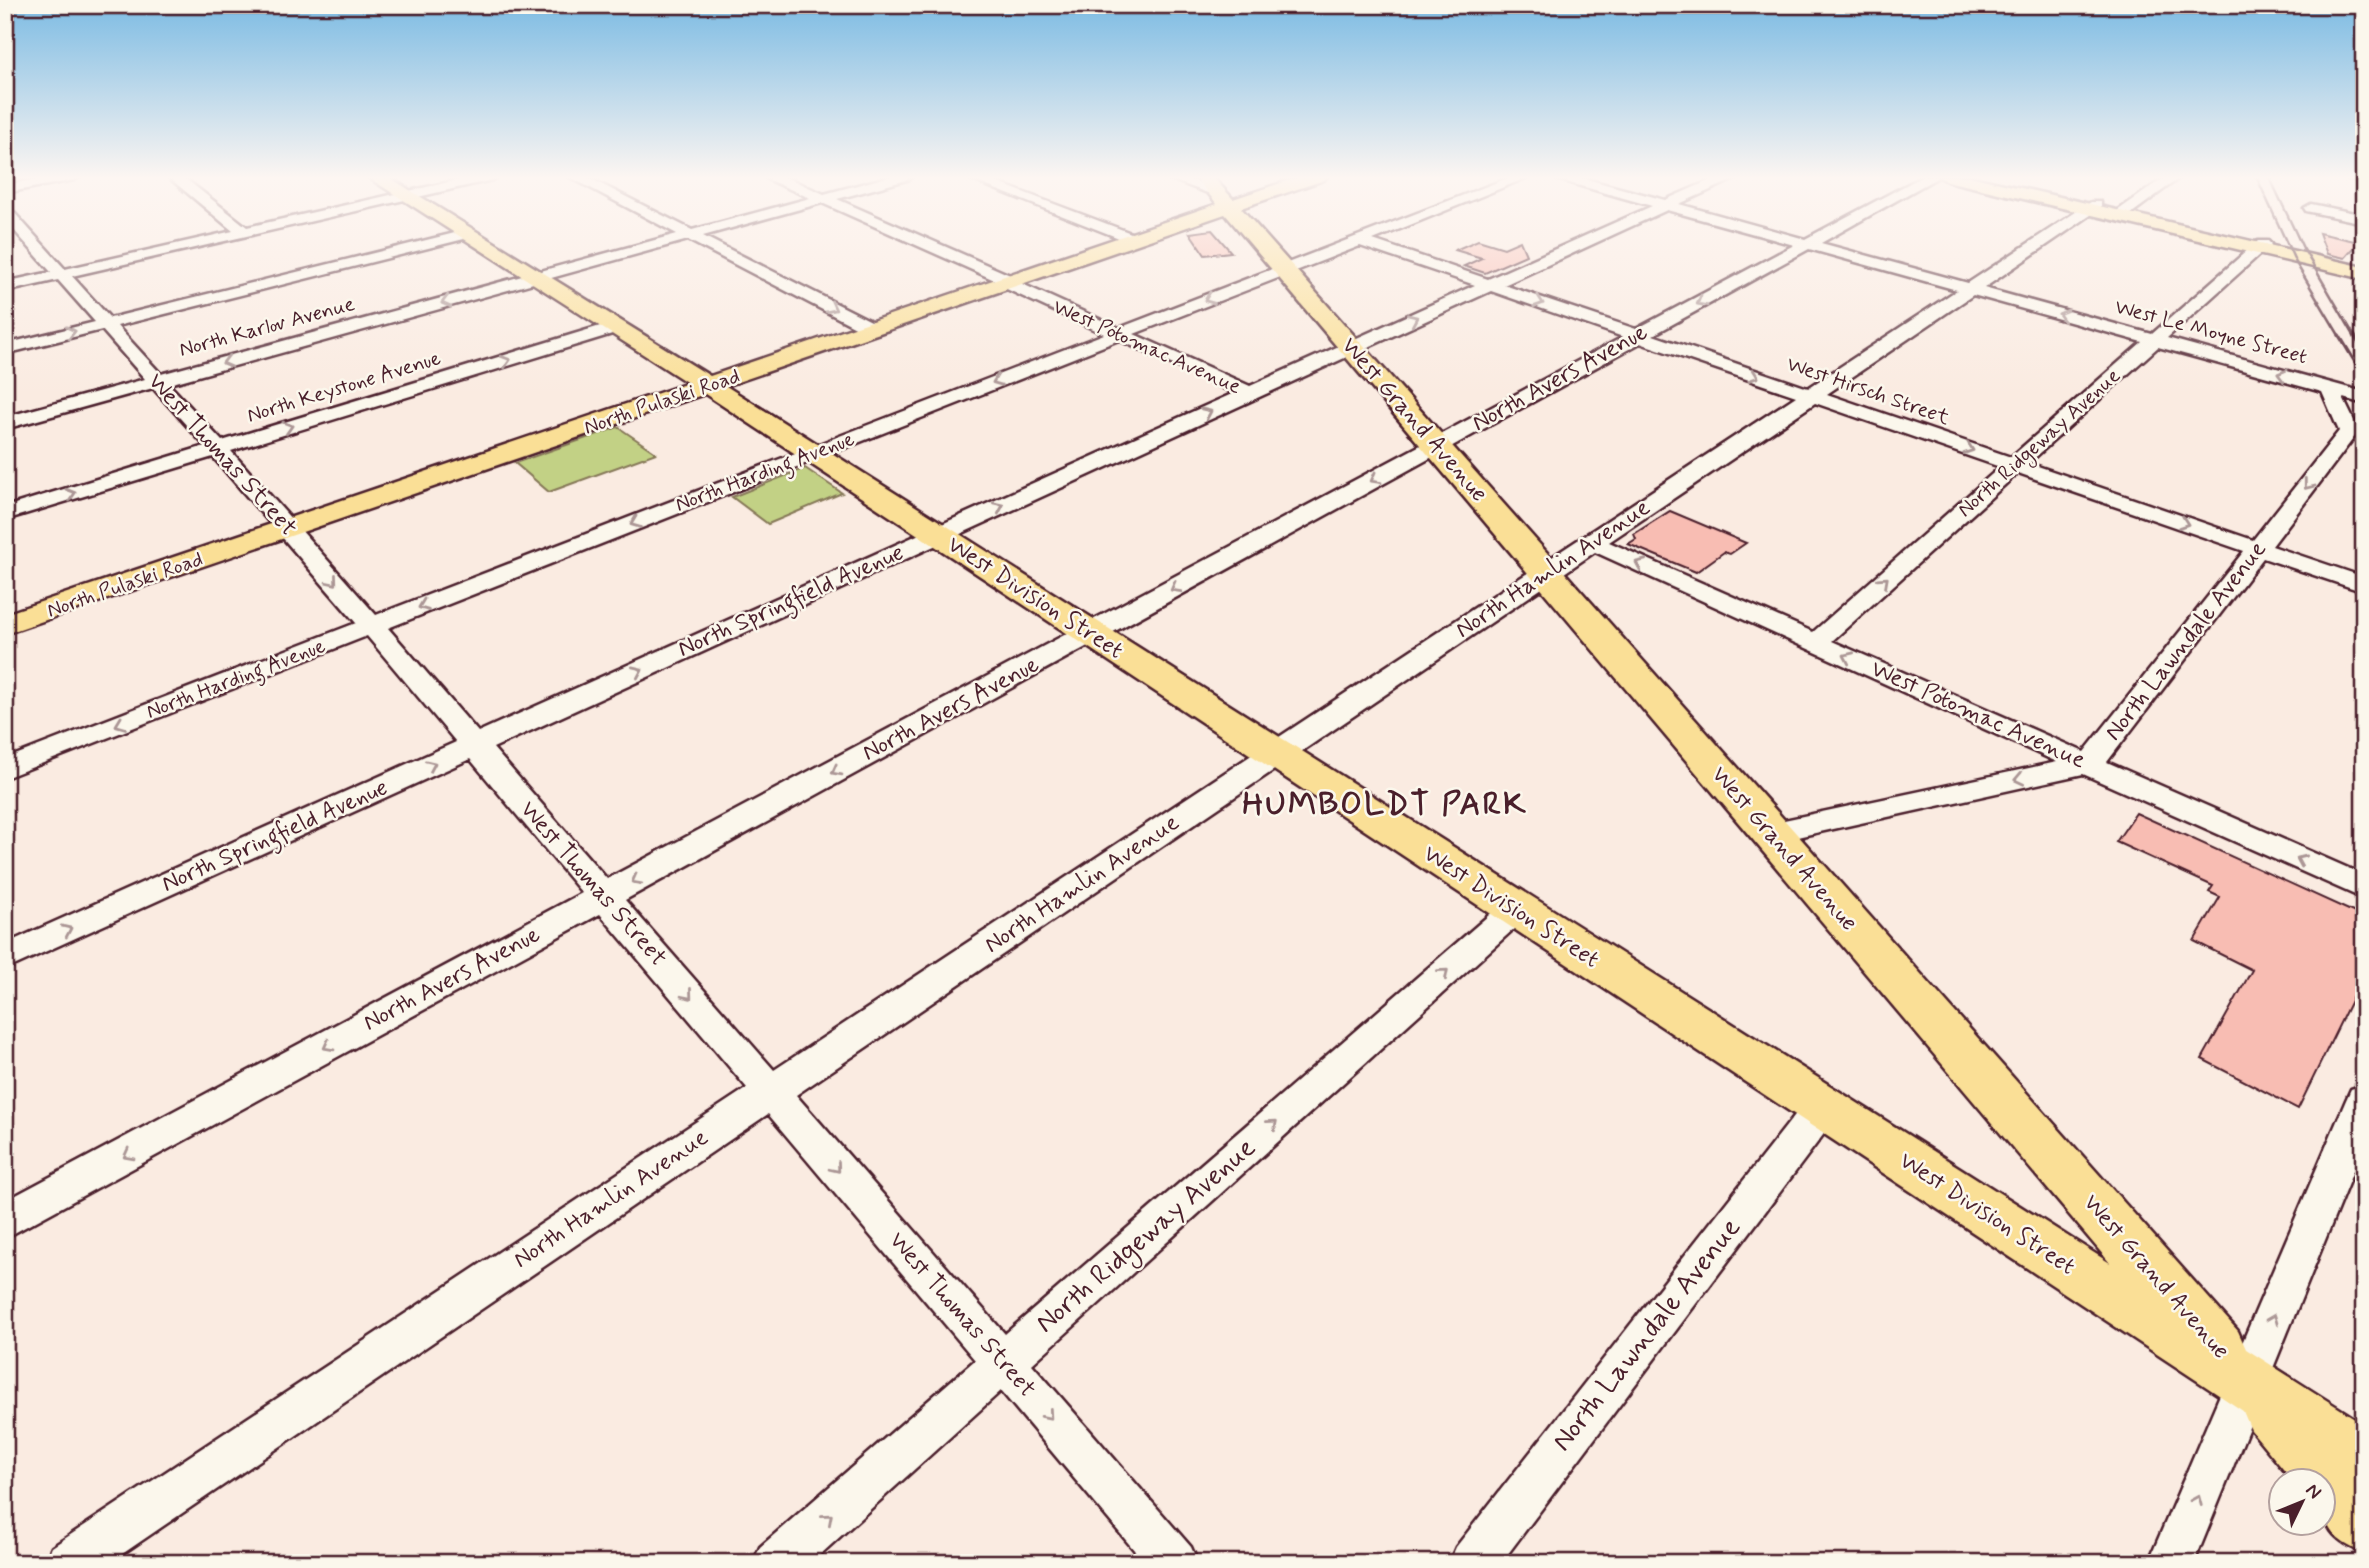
<svg xmlns="http://www.w3.org/2000/svg" width="2369" height="1568" font-family="Mynerve,sans-serif">
	<style>
		.green { fill: #c2d185; stroke: #867858; stroke-width: 2 }
		.building { fill: #f8bdb3; stroke: #4a1f2b; stroke-width: 2 }
		.lines { fill: none; stroke-linecap: round; stroke-linejoin: round }
		.minor-casing { stroke: #4a1f2b; stroke-width: 5 }
		.major-casing { stroke: #4a1f2b; stroke-width: 5 }
		.minor { fill: #fbf7ec; fill-rule: evenodd }
		.major { fill: #fadf96; fill-rule: evenodd }
		.rail-far1 { stroke: #4a1f2b; stroke-width: 2.5 }
		.rail { stroke: #4a1f2b; stroke-width: 3.5 }
		.oneway { stroke: #ab9695 }
		.labels { text-anchor: middle; dominant-baseline: central; stroke-width: 5; stroke-linejoin: round; paint-order: stroke }
		.far-street-label { font-size: 21px; fill: #4a1f2b; stroke: #fbf7ec }
		.street-label { font-size: 24px; fill: #4a1f2b; stroke: #fbf7ec }
		.near-street-label { font-size: 28px; fill: #4a1f2b; stroke: #fbf7ec }
		.district-label { font-size: 32px; font-weight: bold; letter-spacing: 2px; fill: #4a1f2b; stroke: #fbf7ec }
	</style>
	<rect width="100%" height="100%" fill="#faebe1"/>
	<filter id="ink" filterUnits="userSpaceOnUse"><feTurbulence type="fractalNoise" baseFrequency=".0143" numOctaves="2"/><feDisplacementMap in="SourceGraphic" scale="14" xChannelSelector="R" yChannelSelector="G"/><feConvolveMatrix kernelMatrix="1 2 1 2 8 2 1 2 1" color-interpolation-filters="sRGB"/></filter>
	<g filter="url(#ink)">
		<g class="green">
			<polygon points="618,427 656,453 549,492 515,463"/>
			<polygon points="805,468 842,493 768,524 732,497"/>
		</g>
		<g class="building">
			<polygon points="1212,230 1231,252 1205,255 1190,233"/>
			<polygon points="2319,233 2359,242 2345,258 2327,254"/>
			<polygon points="1478,240 1504,248 1520,241 1526,255 1485,273 1464,266 1482,258 1455,250"/>
			<polygon points="1670,511 1746,543 1730,554 1724,552 1696,572 1628,544 1636,539 1634,534"/>
			<polygon points="2136,813 2364,917 2364,974 2298,1109 2202,1059 2252,970 2194,941 2220,897 2209,892 2213,886 2116,842"/>
		</g>
		<g class="lines">
			<g class="minor-casing">
				<g id="minor">
					<polygon points="54,176 81,176 74,180 5,193 5,185"/>
					<path d="M167 176H182L247 227 476 176H499L492 180 72 276 110 318 467 230 474 234 472 237 117 326 161 374 677 234 568 176H585L692 230 810 198 767 179 765 176H783L824 194 891 176H912L910 179 837 199 1017 278 1018 282 1119 328 1513 176H1531L1373 240 1488 279 1652 206 1556 179 1554 176H1575L1665 200 1720 176H1737L1735 179 1679 204 1805 239 1923 176H1940L1821 243 1968 283 2091 202H2101V208L1984 288 2152 334 2258 241H2268L2271 244 2268 247 2167 338 2364 392V404L2343 398 2359 431 2272 546 2364 577V592L2263 558 2107 762 2364 875V899L2083 774 1770 843 1760 840 1755 833 1760 826 1770 823 2057 762 1595 552 796 1095 1005 1334 1504 902 1515 899 1526 902 1530 910 1526 918 1032 1364 1191 1547 1198 1563H1145L1001 1391 811 1563H753L760 1547 975 1360 768 1114 109 1563H45L52 1547 747 1088 600 914 5 1238V1201L582 893 470 759 5 970V944L456 742 367 636 5 778V759L356 623 213 457 5 520V507L205 446 153 388 5 429V417L145 379 102 330 5 354V344L95 322 58 280 5 292V282L51 272 5 220V207L10 208 65 269 233 231ZM822 203 999 282 1000 286 1104 334 376 615 231 451 622 331 625 327 622 323H610L222 441 169 384 688 240 867 333H879L882 329 879 325 703 236ZM1667 210 1794 245 1636 329 1504 285ZM1360 246 1475 285 1250 386 1134 334ZM1809 249 1957 290 1808 388 1653 335ZM1491 291 1623 337 607 879 493 748ZM1973 295 2142 342 2011 457 1827 394ZM1119 340 1234 393 478 732 388 628ZM1640 343 1796 396 774 1070 625 900ZM2158 347 2322 392 2339 431 2253 540 2029 463ZM1815 403 2000 467 1813 632 1609 542ZM2018 473 2244 551 2084 752 1832 641Z"/>
					<polygon points="962,176 980,176 1139,236 1142,239 1134,244 1129,242"/>
					<polygon points="1162,176 1182,176 1225,192 1218,196 1213,195"/>
					<polygon points="2167,176 2182,176 2124,219 2114,219 2112,216 2114,213"/>
					<polygon points="2346,176 2364,176 2364,182 2348,179"/>
					<polygon points="2311,204 2364,215 2364,223 2306,211 2304,208"/>
					<polygon points="2364,1085 2364,1144 2194,1563 2148,1563 2346,1100 2351,1089"/>
					<polygon points="1822,1093 1835,1097 1840,1108 1835,1119 1501,1563 1449,1563 1456,1547 1809,1097"/>
				</g>
			</g>
			<g class="major-casing">
				<g id="major">
					<path d="M366 176H387L710 376 1217 204 1194 176H1212L1233 199 1302 176H1327L1324 180 1241 208 2238 1331 2246 1349 2364 1424V1553C2322 1536 2324 1521 2324 1480H2292L2251 1430 2243 1411 705 394 5 634V614L688 383ZM1225 214 2110 1263 726 386Z"/>
					<polygon points="1938,176 1969,176 2364,267 2364,279 1947,181"/>
				</g>
			</g>
			<use href="#minor" class="minor"/>
			<use href="#major" class="major"/>
			<g class="rail-far1">
				<polyline points="2256,176 2296,263 2340,337"/>
				<polyline points="2269,176 2303,248 2355,337"/>
			</g>
			<g class="rail">
				<polyline points="2339,335 2364,377"/>
				<polyline points="2354,335 2364,352"/>
			</g>
		</g>
		<defs><path id="oneway-chevron" d="M-2-3.5L2.5 0L-2 3.5" fill="none" stroke-width="1.6" stroke-linecap="round" stroke-linejoin="round" transform="scale(1.75)"/></defs>
		<g class="oneway">
			<use href="#oneway-chevron" transform="translate(1209 299) rotate(159)"/>
			<use href="#oneway-chevron" transform="translate(446 302) rotate(165)"/>
			<use href="#oneway-chevron" transform="translate(1539 302) rotate(19)"/>
			<use href="#oneway-chevron" transform="translate(1701 302) rotate(151)"/>
			<use href="#oneway-chevron" transform="translate(832 308) rotate(27)"/>
			<use href="#oneway-chevron" transform="translate(2063 315) rotate(-164)"/>
			<use href="#oneway-chevron" transform="translate(1413 319) rotate(-24)"/>
			<use href="#oneway-chevron" transform="translate(71 332) rotate(-14)"/>
			<use href="#oneway-chevron" transform="translate(506 361) rotate(-17)"/>
			<use href="#oneway-chevron" transform="translate(227 362) rotate(165)"/>
			<use href="#oneway-chevron" transform="translate(2282 375) rotate(-165)"/>
			<use href="#oneway-chevron" transform="translate(1754 376) rotate(19)"/>
			<use href="#oneway-chevron" transform="translate(997 381) rotate(159)"/>
			<use href="#oneway-chevron" transform="translate(1207 413) rotate(-24)"/>
			<use href="#oneway-chevron" transform="translate(288 427) rotate(-17)"/>
			<use href="#oneway-chevron" transform="translate(1969 449) rotate(19)"/>
			<use href="#oneway-chevron" transform="translate(1375 479) rotate(151)"/>
			<use href="#oneway-chevron" transform="translate(2308 485) rotate(128)"/>
			<use href="#oneway-chevron" transform="translate(71 494) rotate(-17)"/>
			<use href="#oneway-chevron" transform="translate(999 507) rotate(-24)"/>
			<use href="#oneway-chevron" transform="translate(635 523) rotate(159)"/>
			<use href="#oneway-chevron" transform="translate(2184 523) rotate(19)"/>
			<use href="#oneway-chevron" transform="translate(1640 564) rotate(-156)"/>
			<use href="#oneway-chevron" transform="translate(333 581) rotate(50)"/>
			<use href="#oneway-chevron" transform="translate(1884 581) rotate(-42)"/>
			<use href="#oneway-chevron" transform="translate(1175 588) rotate(151)"/>
			<use href="#oneway-chevron" transform="translate(423 606) rotate(159)"/>
			<use href="#oneway-chevron" transform="translate(1848 657) rotate(-156)"/>
			<use href="#oneway-chevron" transform="translate(638 671) rotate(-24)"/>
			<use href="#oneway-chevron" transform="translate(120 724) rotate(159)"/>
			<use href="#oneway-chevron" transform="translate(431 765) rotate(-24)"/>
			<use href="#oneway-chevron" transform="translate(836 771) rotate(152)"/>
			<use href="#oneway-chevron" transform="translate(2019 779) rotate(168)"/>
			<use href="#oneway-chevron" transform="translate(2301 860) rotate(-156)"/>
			<use href="#oneway-chevron" transform="translate(636 880) rotate(152)"/>
			<use href="#oneway-chevron" transform="translate(67 930) rotate(-24)"/>
			<use href="#oneway-chevron" transform="translate(1444 973) rotate(-41)"/>
			<use href="#oneway-chevron" transform="translate(688 995) rotate(50)"/>
			<use href="#oneway-chevron" transform="translate(328 1046) rotate(152)"/>
			<use href="#oneway-chevron" transform="translate(1273 1124) rotate(-41)"/>
			<use href="#oneway-chevron" transform="translate(128 1155) rotate(152)"/>
			<use href="#oneway-chevron" transform="translate(836 1168) rotate(50)"/>
			<use href="#oneway-chevron" transform="translate(2273 1319) rotate(-68)"/>
			<use href="#oneway-chevron" transform="translate(1048 1415) rotate(49)"/>
			<use href="#oneway-chevron" transform="translate(2197 1500) rotate(-67)"/>
			<use href="#oneway-chevron" transform="translate(828 1518) rotate(-41)"/>
		</g>
	</g>
	<linearGradient id="sky" x2="0" y2="1"><stop stop-color="#7cbbe3"/><stop offset="0.45" stop-color="#fdf6f2"/><stop offset="1" stop-color="#fdf6f2" stop-opacity="0"/></linearGradient>
	<rect width="2369" height="395" fill="url(#sky)"/>
	<g class="labels">
		<g class="far-street-label">
			<text transform="translate(267 327) rotate(-15)">North Karlov Avenue</text>
			<text transform="translate(2211 332) rotate(15)">West Le Moyne Street</text>
			<text transform="translate(1147 347) rotate(24)">West Potomac Avenue</text>
			<text transform="translate(344 387) rotate(-17)">North Keystone Avenue</text>
			<text transform="translate(1868 391) rotate(19)">West Hirsch Street</text>
			<text transform="translate(662 402) rotate(-19)">North Pulaski Road</text>
			<text transform="translate(2039 443) rotate(-42)">North Ridgeway Avenue</text>
			<text transform="translate(765 472) rotate(-21)">North Harding Avenue</text>
			<text transform="translate(125 585) rotate(-19)">North Pulaski Road</text>
			<text transform="translate(236 679) rotate(-21)">North Harding Avenue</text>
		</g>
		<g class="street-label">
			<text transform="translate(1560 378) rotate(-29)">North Avers Avenue</text>
			<text transform="translate(1414 420) rotate(49)">West Grand Avenue</text>
			<text transform="translate(222 455) rotate(48)">West Thomas Street</text>
			<text transform="translate(1553 569) rotate(-34)">North Hamlin Avenue</text>
			<text transform="translate(1035 598) rotate(33)">West Division Street</text>
			<text transform="translate(791 601) rotate(-24)">North Springfield Avenue</text>
			<text transform="translate(2186 641) rotate(-52)">North Lawndale Avenue</text>
			<text transform="translate(951 709) rotate(-28)">North Avers Avenue</text>
			<text transform="translate(1978 715) rotate(24)">West Potomac Avenue</text>
			<text transform="translate(275 836) rotate(-24)">North Springfield Avenue</text>
			<text transform="translate(1784 849) rotate(49)">West Grand Avenue</text>
			<text transform="translate(593 884) rotate(49)">West Thomas Street</text>
			<text transform="translate(1082 884) rotate(-34)">North Hamlin Avenue</text>
			<text transform="translate(1511 907) rotate(33)">West Division Street</text>
			<text transform="translate(452 979) rotate(-28)">North Avers Avenue</text>
			<text transform="translate(611 1199) rotate(-34)">North Hamlin Avenue</text>
			<text transform="translate(1987 1214) rotate(33)">West Division Street</text>
			<text transform="translate(2156 1277) rotate(49)">West Grand Avenue</text>
			<text transform="translate(962 1315) rotate(49)">West Thomas Street</text>
		</g>
		<g class="near-street-label">
			<text transform="translate(1146 1236) rotate(-41)">North Ridgeway Avenue</text>
			<text transform="translate(1647 1335) rotate(-52)">North Lawndale Avenue</text>
		</g>
		<g class="district-label">
			<text x="1385" y="805">HUMBOLDT PARK</text>
		</g>
	</g>
	<rect width="2369" height="1568" fill="none" stroke="#fbf7ec" stroke-width="28"/>
	<rect x="14" y="14" width="2341" height="1540" fill="none" stroke="#4a1f2b" stroke-width="2.5" filter="url(#ink)"/>
	<g transform="translate(2302 1502) rotate(47)"><circle r="33" fill="#fbf7ec" stroke="#b4a19f" stroke-width="2"/>
	<path d="M0-5L12 26L0 18L-12 26Z" fill="#4a1f2b"/>
	<text y="-10" font-size="19" font-weight="bold" text-anchor="middle" fill="#4a1f2b">N</text>
	</g>
</svg>
